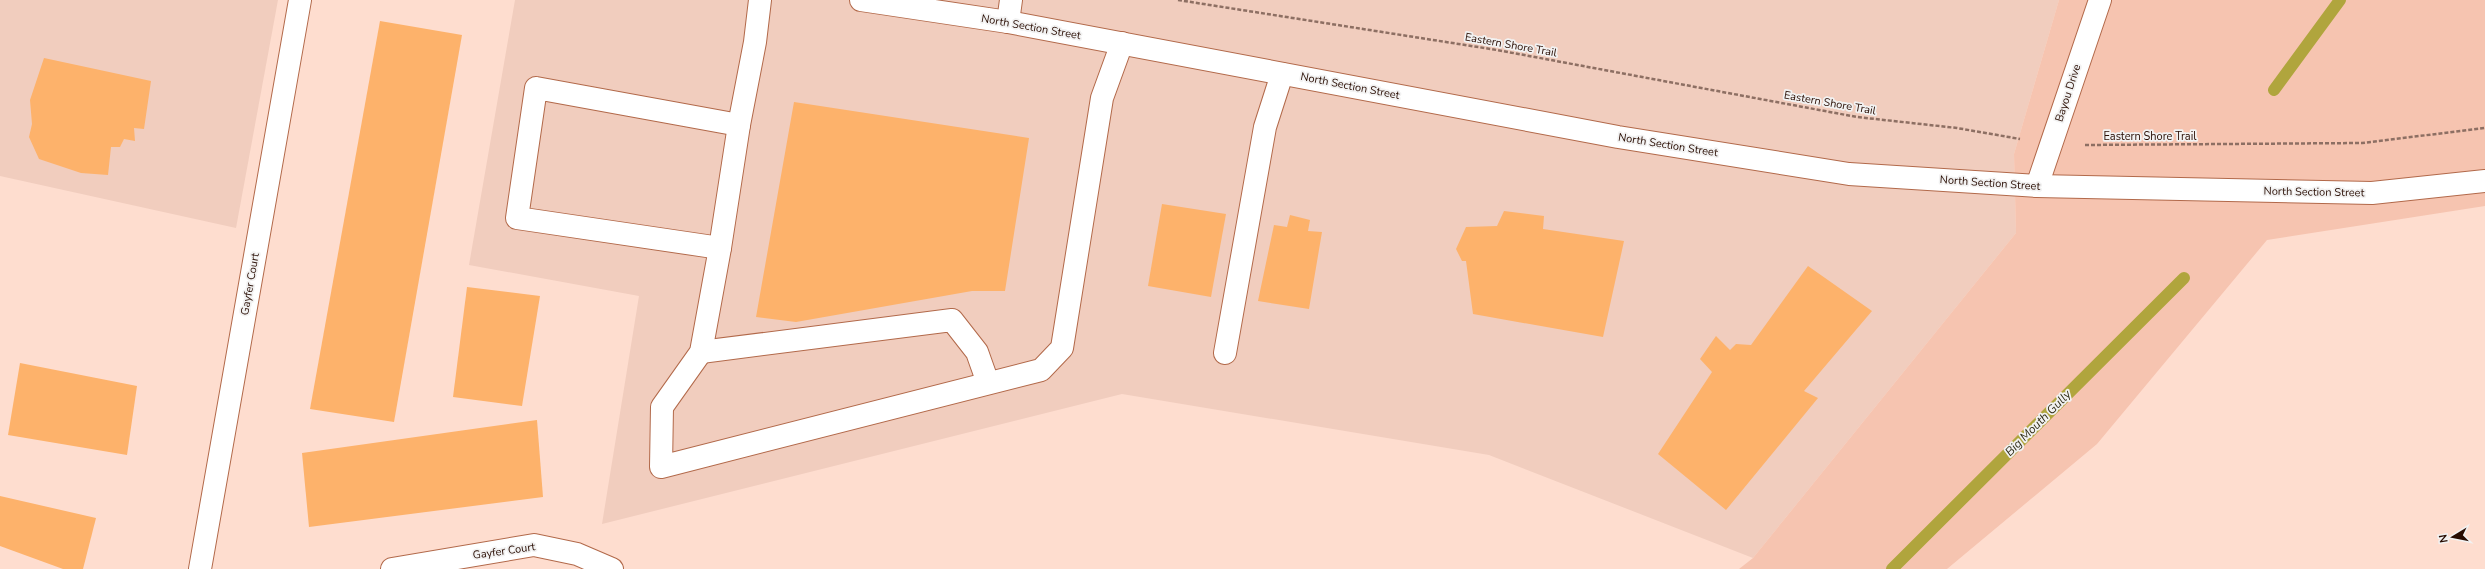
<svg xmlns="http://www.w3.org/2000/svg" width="2485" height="569" font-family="'Nunito Sans',sans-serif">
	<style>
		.built { fill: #f1cdbe }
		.green { fill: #f6c4b0 }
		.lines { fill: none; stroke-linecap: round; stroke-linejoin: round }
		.stream { stroke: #b0a53d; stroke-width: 12 }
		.building { fill: #fdb26b }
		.minor-casing { stroke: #b2694a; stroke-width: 24 }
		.major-casing { stroke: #b2694a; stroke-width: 24 }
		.path { stroke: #8d6f63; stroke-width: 2.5; stroke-dasharray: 4 2; stroke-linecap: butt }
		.minor { stroke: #fff; stroke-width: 22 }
		.major { stroke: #fff; stroke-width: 22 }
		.labels { text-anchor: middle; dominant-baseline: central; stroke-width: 3.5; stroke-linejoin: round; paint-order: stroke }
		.street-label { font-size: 11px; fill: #280c02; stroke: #f2f2f2 }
		.water-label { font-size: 12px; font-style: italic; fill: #2f2d16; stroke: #f2f2f2 }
	</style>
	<rect width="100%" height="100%" fill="#feddcf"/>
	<g class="built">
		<polygon points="0,0 278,0 236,228 0,176"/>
		<polygon points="515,0 2059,0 2014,154 2016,233 1753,558 1489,455 1122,394 602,524 639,296 469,265"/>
	</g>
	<polygon class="green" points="2059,0 2485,0 2485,206 2267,240 2097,444 1947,569 1739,569 1753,558 2016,233 2014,154"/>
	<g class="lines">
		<g class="stream">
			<polyline points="2274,90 2340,0"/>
			<polyline points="1892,569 2184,278"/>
		</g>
	</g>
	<g class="building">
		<polygon points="380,21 462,35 394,422 310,409"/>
		<polygon points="44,58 151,81 144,129 134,128 135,141 124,139 120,147 111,147 108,175 81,173 39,159 29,137 32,124 30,100"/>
		<polygon points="794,102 1029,138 1005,291 972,291 796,322 756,317"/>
		<polygon points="1162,204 1226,214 1211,297 1148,286"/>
		<polygon points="1504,211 1544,216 1543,229 1624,241 1603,337 1473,314 1466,261 1462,261 1456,249 1466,227 1497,226"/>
		<polygon points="1290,215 1310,220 1308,231 1322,232 1309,309 1258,301 1274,225 1287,227"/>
		<polygon points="1808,266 1872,311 1804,391 1818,398 1726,510 1658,454 1712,372 1700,359 1716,336 1730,350 1736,344 1751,345"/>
		<polygon points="467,287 540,296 522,406 453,397"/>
		<polygon points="20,363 137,386 127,455 8,435"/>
		<polygon points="537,420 543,497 309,527 302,453"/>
		<polygon points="0,496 96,518 83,569 63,569 0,546"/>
	</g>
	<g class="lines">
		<g class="minor-casing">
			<g id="minor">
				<polyline points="760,0 755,42 739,125 720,248 701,352 662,407 661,467 1041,370 1062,348 1102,98 1122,43"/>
				<polyline points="1008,22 1011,0"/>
				<polyline points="2037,186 2100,0"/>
				<polyline points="720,248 517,218 536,88 739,125"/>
				<polyline points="701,352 952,320 977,352 988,383"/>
				<polyline points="1225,353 1265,127 1282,74"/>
				<polyline points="200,569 300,0"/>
				<polyline points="392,569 534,545 577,554 612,569"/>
			</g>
		</g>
		<g class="major-casing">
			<polyline id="major" points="861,0 1008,22 1618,137 1849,174 2037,186 2372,193 2485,181"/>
		</g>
		<g class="path">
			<polyline points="1178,0 1497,50 1857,117 1957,128 2020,139"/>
			<polyline points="2085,145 2362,143 2485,128"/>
		</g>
		<use href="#minor" class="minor"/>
		<use href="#major" class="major"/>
	</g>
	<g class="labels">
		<g class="street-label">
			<text transform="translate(1031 27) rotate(10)">North Section Street</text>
			<text transform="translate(1511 45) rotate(10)">Eastern Shore Trail</text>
			<text transform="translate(1350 86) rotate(11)">North Section Street</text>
			<text transform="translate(2068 93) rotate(-72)">Bayou Drive</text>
			<text transform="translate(1830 103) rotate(10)">Eastern Shore Trail</text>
			<text x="2150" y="136">Eastern Shore Trail</text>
			<text transform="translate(1668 145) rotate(9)">North Section Street</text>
			<text transform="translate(1990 183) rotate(4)">North Section Street</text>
			<text transform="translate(2314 192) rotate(1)">North Section Street</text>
			<text transform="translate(250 284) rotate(-80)">Gayfer Court</text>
			<text transform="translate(504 551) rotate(-8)">Gayfer Court</text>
		</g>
		<g class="water-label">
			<text transform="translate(2038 423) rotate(-45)">Big Mouth Gully</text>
		</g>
	</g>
	<g transform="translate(2453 537) rotate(260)" stroke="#f2f2f2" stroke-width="3" paint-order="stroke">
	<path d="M0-3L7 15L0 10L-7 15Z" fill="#280c02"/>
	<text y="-6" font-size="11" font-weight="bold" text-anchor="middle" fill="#280c02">N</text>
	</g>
</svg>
